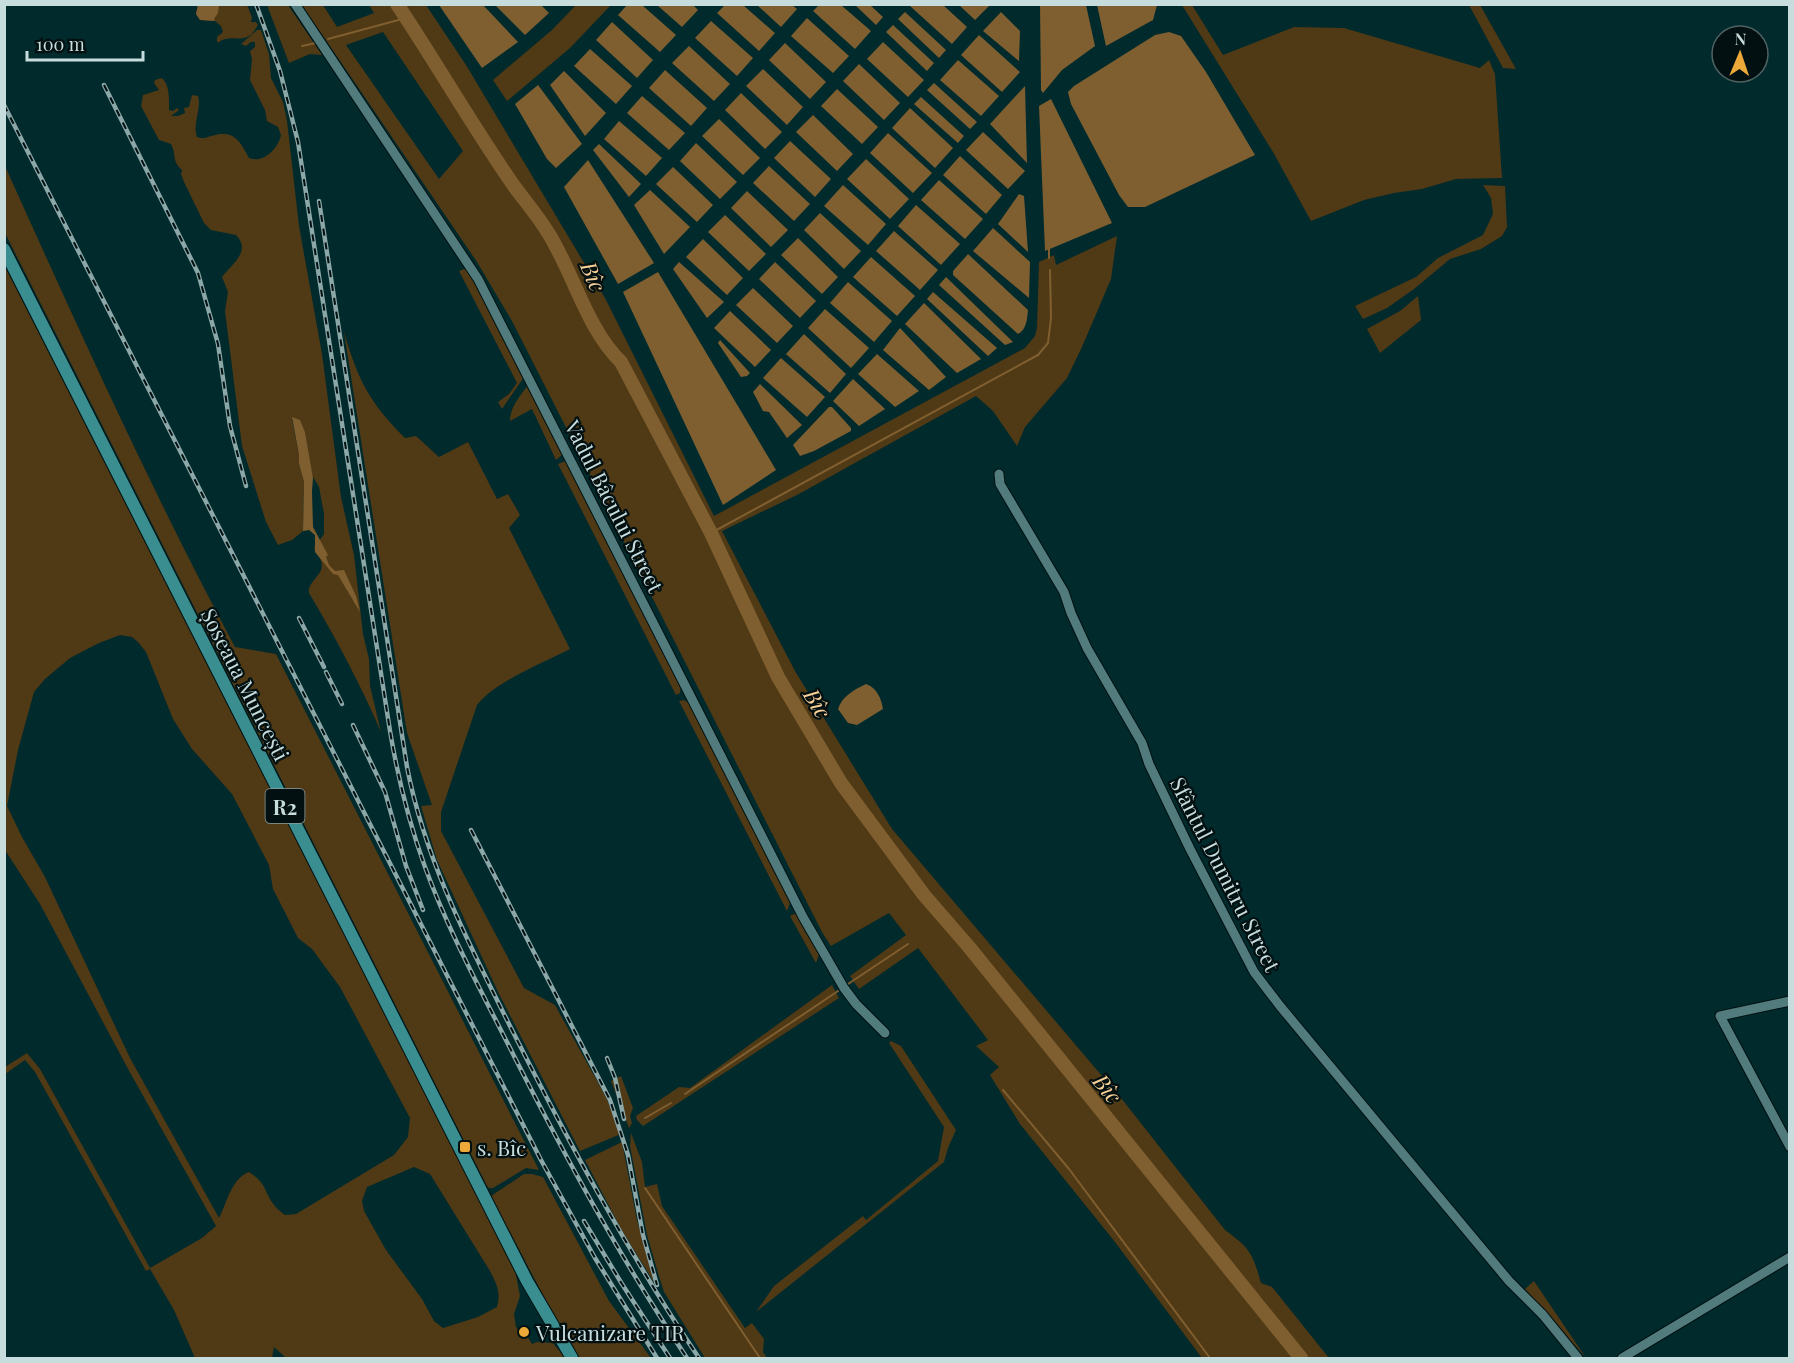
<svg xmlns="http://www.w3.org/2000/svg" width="1794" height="1363" font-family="'Playfair Display',serif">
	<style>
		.green { fill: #503915; fill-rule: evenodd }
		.water { fill: #7f5f30 }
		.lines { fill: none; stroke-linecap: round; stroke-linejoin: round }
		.stream { stroke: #7f5f30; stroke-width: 2 }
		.river { stroke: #7f5f30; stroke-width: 14 }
		.minor-casing { stroke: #001112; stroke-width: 11 }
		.major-casing { stroke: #001112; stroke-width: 14 }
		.minor { stroke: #517b7c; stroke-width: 9 }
		.major { stroke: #3a8e90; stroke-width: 12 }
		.rail-casing { stroke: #8ca7a8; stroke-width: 4.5 }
		.rail { stroke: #021011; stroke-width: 2; stroke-dasharray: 7; stroke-linecap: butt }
		.poi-dot { fill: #eca93a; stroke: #021011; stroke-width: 2 }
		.labels { text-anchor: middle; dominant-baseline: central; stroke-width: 4.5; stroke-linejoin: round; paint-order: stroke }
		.shield { fill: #021011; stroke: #8c9fa0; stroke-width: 1.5 }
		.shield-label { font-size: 20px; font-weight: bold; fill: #c7dcdd }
		.street-label { font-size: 21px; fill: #c7dcdd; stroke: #021011 }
		.poi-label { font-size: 21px; fill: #c7dcdd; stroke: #021011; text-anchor: start }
		.water-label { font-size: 22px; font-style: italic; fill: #f9d098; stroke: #021011 }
	</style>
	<rect width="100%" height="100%" fill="#002a2c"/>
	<g class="green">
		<path d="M198 5H247L252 17 251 22H256L258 25C256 28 254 31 252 34 242 43 230 34 219 42H217V37L223 32 221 26 215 21 200 20 196 14Z"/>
		<polygon points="267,5 288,5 322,55 310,54 289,63"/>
		<path d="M302 5H323L337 27 374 13 369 5H426L466 65 605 298 714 516 1025 348 1035 336 1037 328 1039 262 1054 255 1056 265 1117 236 1111 279 1082 347 1067 378 1025 427 1017 446 993 411 976 396 797 495 722 531 795 671 892 829 1125 1103 1225 1230C1250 1248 1253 1254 1261 1283L1272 1287 1329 1358H1202L1115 1242 1020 1124 990 1075 999 1067 976 1046 988 1040 918 948 859 989 850 976 906 935 889 913 831 946 822 932 512 321 477 262ZM383 32 463 151 439 179 346 45Z"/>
		<polygon points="576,5 611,5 570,48 507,101 493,80 552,30"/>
		<polygon points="1182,5 1192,5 1223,55 1294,27 1344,28 1480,68 1489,60 1495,74 1502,178 1456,179 1422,189 1394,193 1364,200 1311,221 1273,152"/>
		<polygon points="1469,5 1480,5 1516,69 1503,68"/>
		<path d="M257 30H261L269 54 271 78 283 102 287 121 299 226 322 354 341 497 354 555 363 634 369 659 370 686 381 732C360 684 336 638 309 593 307 581 326 575 321 561 320 557 316 553 314 548L324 534V514L319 487 312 475 305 432 298 420 292 419 299 455V464L304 482 303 531 292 540 278 545 266 522 242 446 225 311 228 292 222 277C231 265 252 251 236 235L211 230 204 223 184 182 181 174 182 170C171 160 177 155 171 144L159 140 141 106 143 95 159 90 154 83 155 80 162 78C170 86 169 99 169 110L173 111 177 108 179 110 171 116H178L185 113 184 108 189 107 192 95 198 96C202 109 192 123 197 137 203 139 205 138 211 136 234 129 240 141 249 158 263 164 278 149 281 135L278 127 267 121 265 110 250 80 252 59 250 51 255 47V42H251L246 46 241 44Z"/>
		<path d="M5 166C78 328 151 490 235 647L276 654 539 1170 526 1168 493 1188H489L487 1186 5 233Z"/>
		<polygon points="1483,185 1505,186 1507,227 1502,236 1481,249 1450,259 1414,289 1387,308 1363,319 1355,306 1416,277 1438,258 1483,235 1493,214 1491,198"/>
		<path d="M4 265 515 1270 520 1296 514 1314 516 1327 523 1337 527 1336 532 1344 537 1342 553 1343 565 1358H286L274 1347 272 1358H195L174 1310 150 1269 146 1271 35 1072 25 1060 5 1074V1067L27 1053 40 1069 150 1268 202 1238 216 1226 127 1067 40 904 5 850ZM120 635 132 637 138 642 146 652 173 719 192 749 232 794 269 865 273 889 298 938 312 949 340 987 410 1118 408 1137 394 1155 296 1214 285 1215C281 1212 276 1208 274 1205 263 1190 267 1184 249 1172 231 1179 227 1203 219 1218L130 1058 45 877 22 837 7 806 18 750 34 692 45 679 70 658 99 643ZM414 1167 430 1174 490 1271C497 1285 501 1292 497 1307L478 1317 443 1328 434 1321 422 1299 386 1250 364 1211 362 1201 367 1187Z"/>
		<polygon points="464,269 470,273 524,377 502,409 498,402 509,394 517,383 459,271"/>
		<polygon points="1418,296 1421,320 1380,353 1367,329 1400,311"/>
		<path d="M344 332C358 380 369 402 405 438L416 436 439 457 468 442 497 499 508 494 520 515 509 528 570 649C543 663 496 681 477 705L441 812V831L524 988 555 1005 606 1097 621 1134 580 1151 499 994 437 860 421 806 432 805 407 733Z"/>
		<path d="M528 385 563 454 556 460 532 409 510 421C510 407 520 396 528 385Z"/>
		<polygon points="568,460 681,684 680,693 676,695 558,464"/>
		<polygon points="684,700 692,705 780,881 790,903 787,911 679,701"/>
		<polygon points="796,913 819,954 816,963 790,916"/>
		<polygon points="832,985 839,998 643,1126 637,1120 636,1116 679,1087 690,1088"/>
		<polygon points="891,1041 901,1046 956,1130 948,1148 944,1162 756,1312 774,1286 863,1216 866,1220 938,1161 944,1127 889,1043"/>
		<polygon points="621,1076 633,1108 630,1116 632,1123 629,1128 611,1081"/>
		<polygon points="631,1133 642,1162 645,1187 657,1184 662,1206 745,1328 752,1323 764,1339 763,1352 767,1358 705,1358 664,1292 658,1273 647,1235 630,1146"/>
		<polygon points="622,1142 637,1220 655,1284 621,1229 585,1160"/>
		<polygon points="524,1174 532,1174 543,1177 609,1301 651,1358 580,1358 564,1335 491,1196"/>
		<polygon points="1534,1281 1586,1358 1525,1289"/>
	</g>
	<g class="water">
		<polygon points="198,5 219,5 218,13 214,19 215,21 200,20 196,14"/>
		<polygon points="439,5 483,5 518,42 482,68"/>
		<polygon points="495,5 541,5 549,13 525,35"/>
		<polygon points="627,5 642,5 676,35 660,52 618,15"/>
		<polygon points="657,5 693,5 698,10 682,27"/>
		<polygon points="725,5 743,5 775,33 759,51 717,13"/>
		<polygon points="757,5 792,5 797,9 781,27"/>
		<polygon points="819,5 841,5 871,31 855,49 813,11"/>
		<polygon points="855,5 870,5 883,17 876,25"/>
		<polygon points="911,5 943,5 967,27 952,44 910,6"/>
		<polygon points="959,5 990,5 975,20"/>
		<polygon points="1040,5 1086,5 1095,46 1062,70 1043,93 1041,90"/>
		<polygon points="1097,5 1097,4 1157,5 1153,20 1106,46"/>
		<polygon points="905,12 946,50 939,58 898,19"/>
		<polygon points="1001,12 1020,31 1019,61 983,31"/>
		<polygon points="807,18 849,56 833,73 791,36"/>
		<polygon points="711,21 753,58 737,76 695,38"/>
		<polygon points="612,22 653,60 637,78 596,40"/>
		<polygon points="893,25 934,63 927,71 886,32"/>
		<polygon points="1169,32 1181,36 1206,72 1255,155 1145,207 1128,207 1119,195 1071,104 1068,92 1074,86 1155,35"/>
		<polygon points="979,35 1020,72 1002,92 961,55"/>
		<polygon points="883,42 924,80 908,97 867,59"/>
		<polygon points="785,43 826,82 810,99 769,60"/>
		<polygon points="689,46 730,84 714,101 672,63"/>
		<polygon points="590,49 632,86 616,104 574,66"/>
		<polygon points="958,60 999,96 981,116 940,80"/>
		<polygon points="859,64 900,103 884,120 843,81"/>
		<polygon points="763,69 803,107 787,125 746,86"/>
		<polygon points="665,70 707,108 691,126 649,88"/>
		<polygon points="564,71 606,113 585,136 550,85"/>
		<polygon points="934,83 977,122 970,129 927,90"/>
		<polygon points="538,85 582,144 556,168 547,159 515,104"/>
		<polygon points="1025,86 1027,163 990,124"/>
		<polygon points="837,89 878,127 862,144 821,106"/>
		<polygon points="741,93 782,132 765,149 725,110"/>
		<polygon points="642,96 685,133 669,150 627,113"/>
		<polygon points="921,97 964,136 958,143 914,104"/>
		<polygon points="1051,99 1112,223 1045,251 1039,106"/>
		<polygon points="910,108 953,148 935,168 892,128"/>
		<polygon points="813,115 853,154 837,171 796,132"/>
		<polygon points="719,119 760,158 743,175 702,136"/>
		<polygon points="619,121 662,158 646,176 604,139"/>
		<polygon points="983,132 1025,171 1008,189 966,150"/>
		<polygon points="888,133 932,173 913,193 870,153"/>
		<polygon points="790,141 831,179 815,197 774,158"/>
		<polygon points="696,143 737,182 720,199 680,161"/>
		<polygon points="599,144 641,184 629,197 593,150"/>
		<polygon points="960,156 1002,195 986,214 943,175"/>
		<polygon points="866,159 909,199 890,219 847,179"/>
		<polygon points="588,160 654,263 618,284 564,187"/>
		<polygon points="769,166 810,204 794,221 753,183"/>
		<polygon points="673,167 713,205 697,222 656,184"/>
		<polygon points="939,180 983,219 965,239 921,200"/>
		<polygon points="843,185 886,224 868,245 824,206"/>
		<polygon points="650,190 690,227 664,254 634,205"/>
		<polygon points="747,191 788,230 771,247 731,208"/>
		<polygon points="1019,194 1024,196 1028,252 998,224"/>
		<polygon points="916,205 960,244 941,265 898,226"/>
		<polygon points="820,213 861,251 844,269 804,230"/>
		<polygon points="725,215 766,254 749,271 708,232"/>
		<polygon points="993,228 1030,262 1029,298 973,251"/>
		<polygon points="894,231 938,270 920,290 876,251"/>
		<polygon points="798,238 838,277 822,294 781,255"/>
		<polygon points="703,239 743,278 727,295 686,257"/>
		<path d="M968 254 1028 310C1027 319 1027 329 1018 334L953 275V271Z"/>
		<polygon points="871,257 915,296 897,316 853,277"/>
		<polygon points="679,262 724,302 707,318 673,269"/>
		<polygon points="775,262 816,301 800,318 759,279"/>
		<polygon points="658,272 776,470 723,505 623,292"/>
		<polygon points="946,277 1013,342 1005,345 939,285"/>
		<polygon points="848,282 892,321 874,342 830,303"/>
		<polygon points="753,288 793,326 777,343 736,305"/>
		<polygon points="933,292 997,348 988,356 927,299"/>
		<polygon points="924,303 981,359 957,373 905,324"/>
		<polygon points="825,309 869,348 851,368 808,328"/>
		<polygon points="730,311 771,350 755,367 714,328"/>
		<polygon points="900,328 946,377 929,390 883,350"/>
		<polygon points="804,334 846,374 830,393 786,354"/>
		<polygon points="720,340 750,373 747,376 741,377 718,343"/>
		<polygon points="877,354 919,391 895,407 858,374"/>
		<polygon points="781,358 825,397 807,417 763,378"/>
		<polygon points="853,379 885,409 859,426 833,401"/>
		<polygon points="760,384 802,425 787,438 769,412 763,411 753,392"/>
		<polygon points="829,407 832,407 851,428 851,431 814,451 800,456 793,445"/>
		<polygon points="292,417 300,420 305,432 313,478 312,491 313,527 328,555 326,557 329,565 335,571 344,570 356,596 360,612 338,575 333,574 315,552 315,535 309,530 303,531 304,482 299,464 299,455"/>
		<path d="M866 684C877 688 881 698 883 709L857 725 848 723 838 709C842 696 854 690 866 684Z"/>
	</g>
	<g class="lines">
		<g class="stream">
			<polyline points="328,39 406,18"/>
			<polyline points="302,46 316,43"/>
			<polyline points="1049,246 1049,258"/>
			<polyline points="711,533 1038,355 1048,343 1051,318 1050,270"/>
			<polyline points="848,984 908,944"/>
			<polyline points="1003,1090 1069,1169 1210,1358"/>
			<polyline points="685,1094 838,991"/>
			<polyline points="645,1118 671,1103"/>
			<polyline points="645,1188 760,1358"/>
		</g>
		<path class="river" d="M397 4C437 64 473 127 514 186 525 201 537 215 547 231 573 271 586 328 621 362L711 533 778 677 841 783 924 895 969 947 1301 1358"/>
		<g class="minor-casing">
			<g id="minor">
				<polyline points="295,4 478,279 803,917 844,988 856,1004 885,1033"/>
				<polyline points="999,474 1000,484 1064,592 1071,613 1087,648 1142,743 1149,764 1190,849 1254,972 1280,1006 1403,1154 1509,1281 1543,1315 1578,1358"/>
				<polyline points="1790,1001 1720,1016 1790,1147"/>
				<polyline points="1622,1358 1790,1257"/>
			</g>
		</g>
		<g class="major-casing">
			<polyline id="major" points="4,249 527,1281 572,1358"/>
		</g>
		<use href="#minor" class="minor"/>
		<use href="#major" class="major"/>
		<g class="rail-casing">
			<g id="rail">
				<path d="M256 4 280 71 298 142 390 731C398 778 409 823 425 867 449 933 483 994 514 1056 567 1160 622 1261 687 1358"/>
				<polyline points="104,85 198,273 218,344 230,426 246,486"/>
				<polyline points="4,105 541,1160 595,1258 657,1358"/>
				<path d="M319 201 407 767C425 860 469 944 511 1028 568 1141 628 1253 699 1358"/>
				<polyline points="299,618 324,667"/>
				<polyline points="326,672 342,704"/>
				<polyline points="353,725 385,792 406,866 423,910"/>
				<polyline points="471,830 610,1100 628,1155 643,1235 657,1285"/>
				<polyline points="607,1058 615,1078 624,1119"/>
				<polyline points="584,1221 622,1284 670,1358"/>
			</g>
		</g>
		<use href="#rail" class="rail"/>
	</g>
	<g class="poi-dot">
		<rect x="459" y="1141" width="12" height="12" rx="3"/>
		<circle cx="524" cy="1332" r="6"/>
	</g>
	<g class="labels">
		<rect class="shield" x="265.5" y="789" width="39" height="34" rx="4.5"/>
		<g class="shield-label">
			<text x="285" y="806">R2</text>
		</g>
		<g class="street-label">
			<text transform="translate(615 506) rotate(63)">Vadul Bâcului Street</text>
			<text transform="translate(246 684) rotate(63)">Șoseaua Muncești</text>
			<text transform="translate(1226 874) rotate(63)">Sfântul Dumitru Street</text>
		</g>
		<g class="poi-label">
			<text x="477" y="1147">s. Bîc</text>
			<text x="536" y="1332">Vulcanizare TIR</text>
		</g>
		<g class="water-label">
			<text transform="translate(594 276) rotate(66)">Bîc</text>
			<text transform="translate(818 703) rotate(59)">Bîc</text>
			<text transform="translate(1108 1088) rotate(51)">Bîc</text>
		</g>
	</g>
	<rect width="1794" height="1363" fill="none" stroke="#c7dcdd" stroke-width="12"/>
	<g transform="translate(1740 54) rotate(2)"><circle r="28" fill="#021011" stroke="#516263" stroke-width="1.5"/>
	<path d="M0-4.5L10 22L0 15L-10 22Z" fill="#eca93a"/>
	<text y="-9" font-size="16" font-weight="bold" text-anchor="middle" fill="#c7dcdd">N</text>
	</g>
	<path d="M27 51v9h116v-9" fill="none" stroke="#c7dcdd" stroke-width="3"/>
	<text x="36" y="51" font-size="18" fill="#c7dcdd" stroke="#021011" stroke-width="4.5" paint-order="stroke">100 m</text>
</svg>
